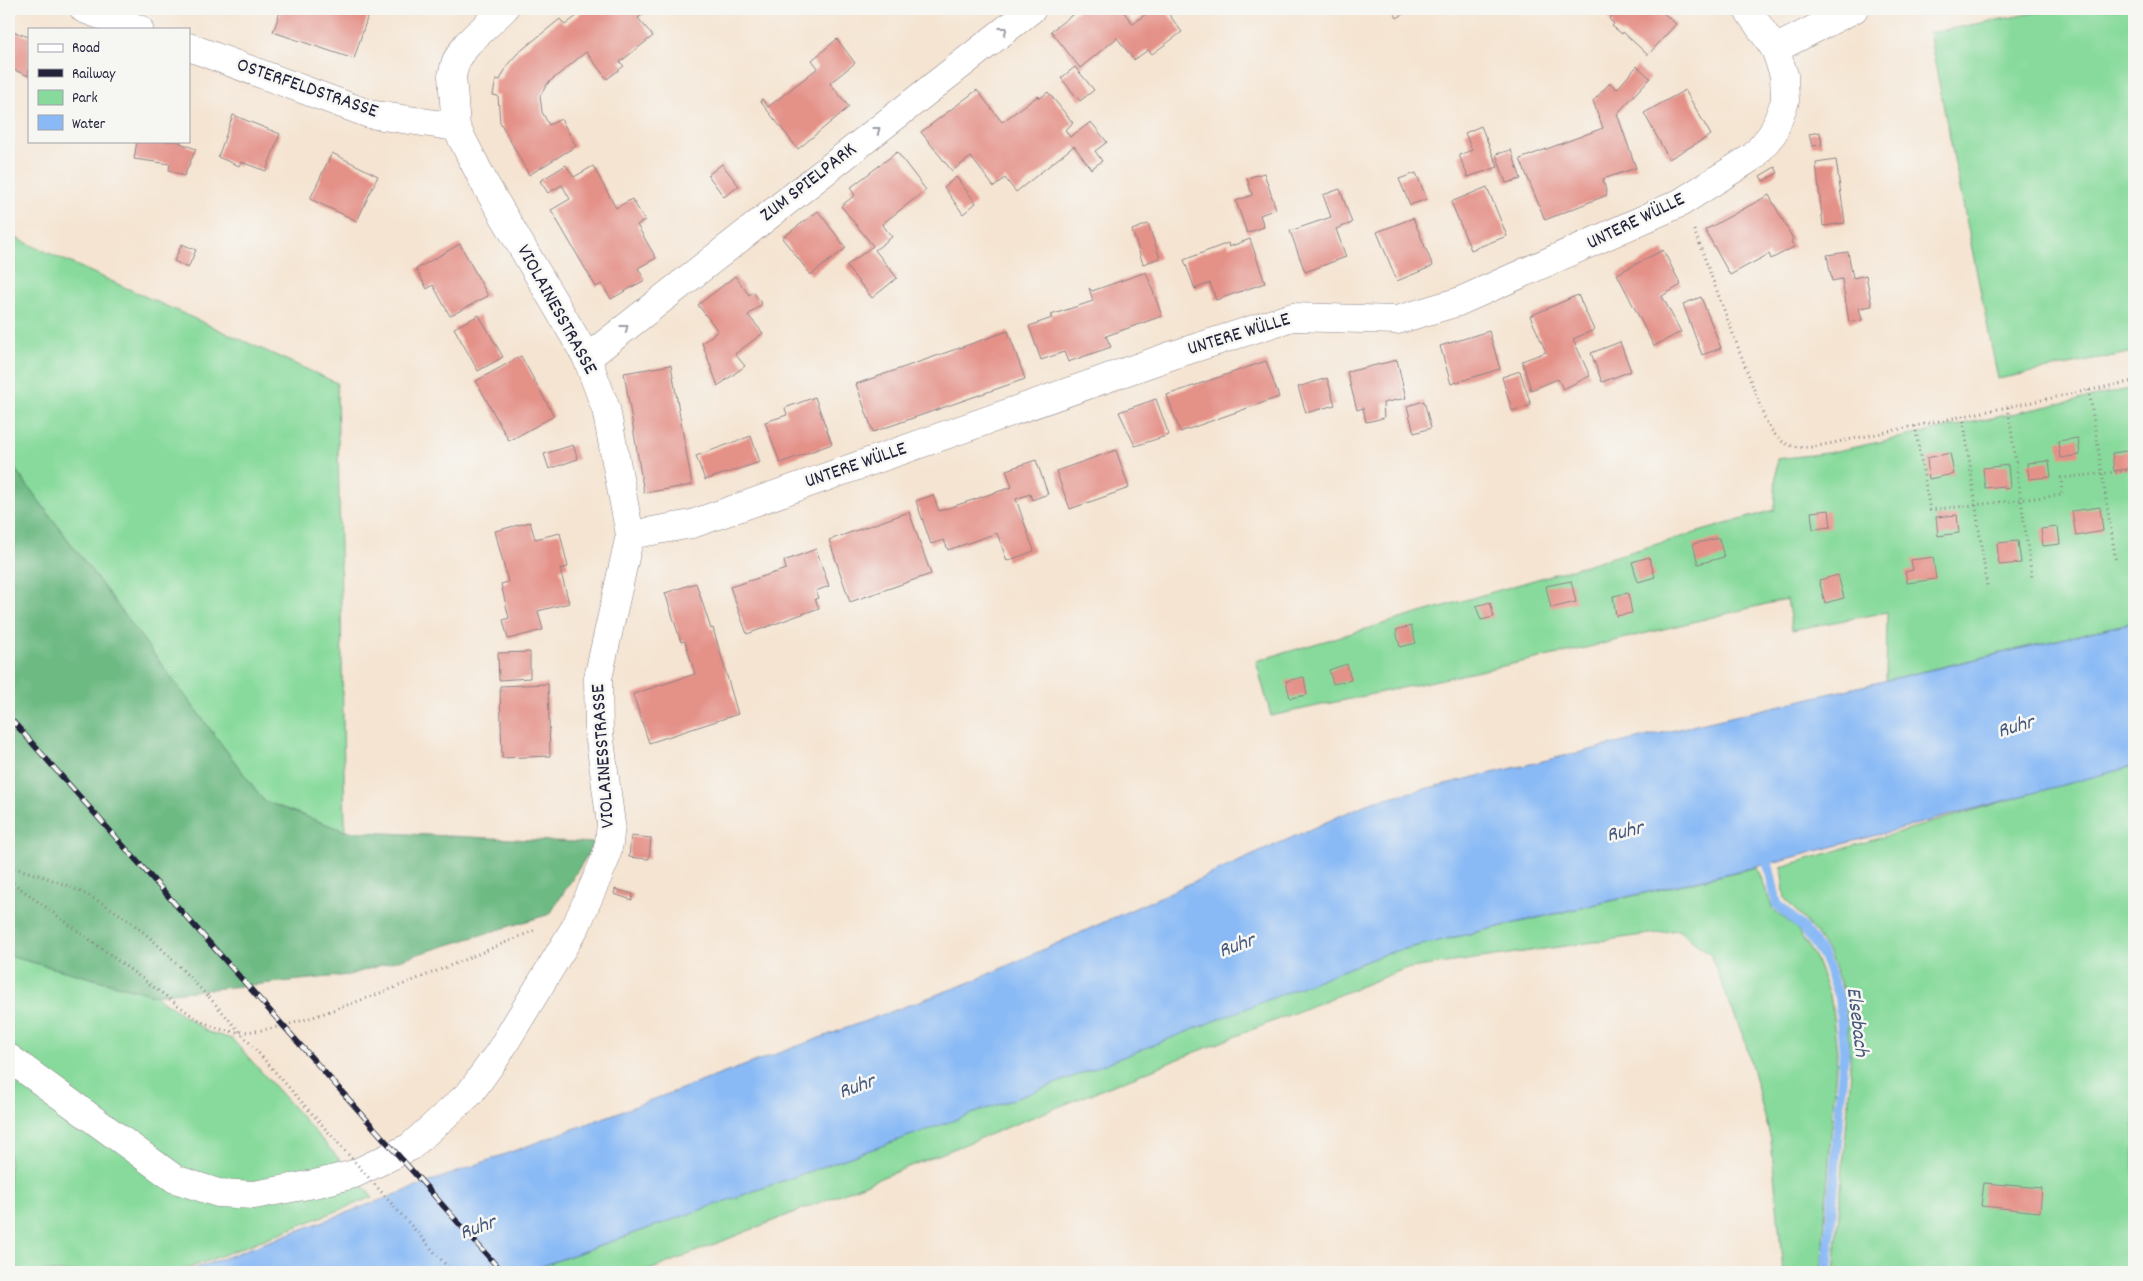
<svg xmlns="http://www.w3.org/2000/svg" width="2143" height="1281" font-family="Dekko,sans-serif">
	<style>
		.green { fill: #87da9b; stroke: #547e6b }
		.forest { fill: #6dba83; stroke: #486e5f }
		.water { fill: #89baf5; stroke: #566e98 }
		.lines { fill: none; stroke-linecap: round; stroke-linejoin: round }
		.stream { stroke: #89baf5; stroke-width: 10 }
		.building { fill: #e49188 }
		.minor-casing { stroke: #8c8386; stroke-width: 29 }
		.path { stroke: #8c8386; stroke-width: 3; stroke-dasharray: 1 4; stroke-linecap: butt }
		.minor { stroke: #fff; stroke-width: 28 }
		.rail-casing { stroke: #22223b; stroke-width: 5.5 }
		.rail { stroke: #f6f6f2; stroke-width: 4; stroke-dasharray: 11; stroke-linecap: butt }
		.path-bridge { stroke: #8c8386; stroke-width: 3; stroke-dasharray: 1 4; stroke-linecap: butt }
		.oneway { stroke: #9c9ca7 }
		.labels { text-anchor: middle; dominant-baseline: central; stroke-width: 5; stroke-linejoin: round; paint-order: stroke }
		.street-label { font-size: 20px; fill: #22223b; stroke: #f6f6f2 }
		.water-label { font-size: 21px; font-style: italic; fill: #46577c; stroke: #f6f6f2 }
	</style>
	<rect width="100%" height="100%" fill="#f6f6f2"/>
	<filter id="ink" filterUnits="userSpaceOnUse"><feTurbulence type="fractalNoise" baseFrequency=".02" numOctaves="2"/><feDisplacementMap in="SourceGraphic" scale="10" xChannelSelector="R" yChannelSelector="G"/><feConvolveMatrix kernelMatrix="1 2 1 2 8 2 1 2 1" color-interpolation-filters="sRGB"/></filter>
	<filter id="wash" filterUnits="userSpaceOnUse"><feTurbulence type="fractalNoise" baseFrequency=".0096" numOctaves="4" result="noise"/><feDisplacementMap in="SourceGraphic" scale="20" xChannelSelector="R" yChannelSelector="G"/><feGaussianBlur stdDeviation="1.12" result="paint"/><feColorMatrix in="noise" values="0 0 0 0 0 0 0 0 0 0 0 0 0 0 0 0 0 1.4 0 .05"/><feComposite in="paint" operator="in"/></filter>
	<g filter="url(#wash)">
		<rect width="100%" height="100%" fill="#f5e4d1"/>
		<g class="green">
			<polygon points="2054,9 2134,9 2134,352 1998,379 1929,33"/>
			<polygon points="9,235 337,383 345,831 264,801 9,461"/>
			<polygon points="2134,388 2134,622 1886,680 1887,612 1792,630 1787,599 1577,650 1271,716 1256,661 1774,510 1777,459 1827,453"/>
			<polygon points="2134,766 2134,1272 1834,1272 1851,1071 1845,995 1829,954 1813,930 1785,899 1781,867 2049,788"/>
			<polygon points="1757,867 1773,909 1797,929 1815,958 1831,1000 1837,1052 1821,1272 1783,1272 1771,1140 1745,1041 1710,954 1678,930 1404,969 645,1272 525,1272 993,1106 1387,953"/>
			<polygon points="9,956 154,995 208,1032 232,1039 373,1197 179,1272 9,1272"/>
		</g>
		<polygon class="forest" points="9,461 264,801 345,831 595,843 550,914 349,975 154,995 9,956"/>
		<polygon class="water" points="2134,622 2134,766 1768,864 1387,953 1034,1092 525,1272 186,1272 971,982 1373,801"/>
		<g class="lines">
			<polyline class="stream" points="1759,854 1768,864 1777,904 1804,929 1823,956 1839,997 1844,1052 1827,1272"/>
		</g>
		<g id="blocks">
			<g class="building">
				<polygon points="281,9 359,9 369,12 354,59 273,32"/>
				<polygon points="586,9 650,9 638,18 653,36 620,62 624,66 607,79 586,52 548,83 540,96 542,112 549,125 561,119 576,146 529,175 500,122 498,96 493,95 496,79 500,80 508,64 518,53 534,40 560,19 565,25"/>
				<polygon points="1080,9 1121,9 1133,24 1152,9 1165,9 1182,32 1152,54 1148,50 1134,60 1117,38 1080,68 1051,31"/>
				<polygon points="1392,9 1412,9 1397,18"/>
				<polygon points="1618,9 1659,9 1676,24 1648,55 1623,32 1622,34 1612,26 1614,24 1609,19"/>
				<polygon points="9,30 29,37 29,76 9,68"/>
				<polygon points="837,39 855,63 830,83 849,107 798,149 760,101 762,99 768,107 818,68 812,60"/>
				<polygon points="1637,66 1650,78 1617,114 1636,168 1603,179 1607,195 1545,220 1520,159 1603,128 1593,101 1610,83 1617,89"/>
				<polygon points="1075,67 1094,90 1080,101 1061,78"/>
				<polygon points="977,90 1002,122 1038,96 1040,98 1048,92 1073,123 1065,130 1070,137 1091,122 1107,142 1095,151 1102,161 1091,169 1074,146 1016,192 1005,178 994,187 971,157 952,171 921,132"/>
				<polygon points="1685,90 1711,135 1669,159 1644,113"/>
				<polygon points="233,115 280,134 266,171 241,162 239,166 218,157"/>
				<polygon points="1481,126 1498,167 1468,177 1459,155 1472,150 1465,133"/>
				<polygon points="1820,132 1822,145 1812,146 1809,134"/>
				<polygon points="137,141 181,141 180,143 196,149 184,176 169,170 170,164 134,159"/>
				<polygon points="1511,150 1521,179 1506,183 1496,154"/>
				<polygon points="897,152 926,190 882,224 892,237 875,250 897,278 872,298 846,266 873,246 841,206 855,195 850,188"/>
				<polygon points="332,153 378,176 357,221 310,199"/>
				<polygon points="1836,160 1845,223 1823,226 1816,163"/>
				<polygon points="722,164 739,186 724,197 708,175"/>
				<polygon points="566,165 574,177 593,166 616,208 632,199 645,220 637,225 656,258 638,268 645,280 611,299 602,284 596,287 551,210 570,199 562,185 548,193 540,181"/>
				<polygon points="1775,167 1778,173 1763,181 1760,176"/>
				<polygon points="1264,173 1276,209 1260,215 1264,227 1247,233 1236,201 1252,195 1247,178"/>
				<polygon points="1416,173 1427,199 1410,205 1399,179"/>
				<polygon points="956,177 976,203 963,214 944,187"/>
				<polygon points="1487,187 1507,236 1471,250 1451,202"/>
				<polygon points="1340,189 1352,223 1336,229 1346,257 1305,272 1290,231 1331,217 1323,195"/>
				<polygon points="1769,195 1793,239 1791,241 1794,247 1771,259 1769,254 1730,275 1705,230"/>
				<polygon points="818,211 846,248 811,275 782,238"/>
				<polygon points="1413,218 1433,266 1397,281 1377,232"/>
				<polygon points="1148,224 1160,258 1143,264 1132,230"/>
				<polygon points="1250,239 1265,283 1216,300 1210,283 1195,289 1184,260 1228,243 1229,247"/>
				<polygon points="182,244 196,250 188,268 174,261"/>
				<polygon points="460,244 488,296 450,316 433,285 427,289 416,269"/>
				<polygon points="1663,250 1681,285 1662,296 1681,332 1654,346 1617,274"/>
				<polygon points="1848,252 1853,278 1866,275 1872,306 1859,308 1862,320 1849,322 1842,279 1832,281 1827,255"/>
				<polygon points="1146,272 1162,316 1106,336 1111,347 1068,362 1064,352 1041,360 1029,326 1052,318 1051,315 1093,301 1089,288 1092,291"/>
				<polygon points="735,276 749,295 753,292 762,304 748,315 763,333 735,354 745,366 718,386 702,343 718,331 698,305"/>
				<polygon points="1578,295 1594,330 1573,339 1590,376 1563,389 1558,379 1531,390 1522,361 1546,352 1530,316"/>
				<polygon points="1701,297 1721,348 1702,355 1683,304"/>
				<polygon points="479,315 503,357 478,371 454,328"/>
				<polygon points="1008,331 1025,379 873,432 856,384"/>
				<polygon points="1489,331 1500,369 1451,384 1440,346"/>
				<polygon points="1620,342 1631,371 1602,382 1591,353"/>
				<polygon points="521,356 554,416 509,441 476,381"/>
				<polygon points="1397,360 1406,398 1383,403 1384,418 1366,422 1363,408 1357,410 1347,372"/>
				<polygon points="1266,361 1279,397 1180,432 1167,395"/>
				<polygon points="671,365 692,485 644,493 624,373"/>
				<polygon points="1520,371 1531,405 1512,411 1502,377"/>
				<polygon points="1327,378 1335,405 1306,413 1298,387"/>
				<polygon points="815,397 832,444 780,463 765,422 787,415 785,408"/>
				<polygon points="1156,399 1169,435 1135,446 1119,412"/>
				<polygon points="1424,401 1431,428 1414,433 1407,406"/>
				<polygon points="751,436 760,462 705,480 696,456"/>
				<polygon points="2078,438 2080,455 2060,458 2058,441"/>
				<polygon points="573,445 578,459 549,469 544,454"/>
				<polygon points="1116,450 1129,488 1070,509 1056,471"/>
				<polygon points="2134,450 2134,468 2114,471 2112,453"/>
				<polygon points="1950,453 1954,474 1929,479 1927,458"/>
				<polygon points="1036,460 1048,494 1032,500 1030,494 1016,499 1034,551 1007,561 997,533 948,550 944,540 931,544 916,501 933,495 939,511 1012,487 1006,470"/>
				<polygon points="2049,461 2051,477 2029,479 2027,463"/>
				<polygon points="2008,465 2010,488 2004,489 2004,486 1985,488 1983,468"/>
				<polygon points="2134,500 2134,521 2132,522 2130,501"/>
				<polygon points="2100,507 2103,531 2076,536 2072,511"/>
				<polygon points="1829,510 1831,527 1813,529 1811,512"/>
				<polygon points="909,512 931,574 850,602 829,540"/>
				<polygon points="1957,515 1959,533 1938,536 1936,517"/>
				<polygon points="530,522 535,539 560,533 568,567 560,569 569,603 538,611 543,630 508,639 503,620 509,618 501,584 508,582 495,531"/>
				<polygon points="2058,527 2060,544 2043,546 2041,529"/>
				<polygon points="1719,538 1724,557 1698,564 1693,544"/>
				<polygon points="2018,541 2021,563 1999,565 1997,543"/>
				<polygon points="816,549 829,586 816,591 818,598 815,599 819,608 747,634 730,587 786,569 784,561"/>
				<polygon points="1649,557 1655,577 1638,582 1632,562"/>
				<polygon points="1933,557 1936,579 1907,583 1905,572 1913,570 1911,560"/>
				<polygon points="1838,575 1844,598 1825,603 1819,580"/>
				<polygon points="1571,581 1576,602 1551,608 1546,586"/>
				<polygon points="696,583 711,629 713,628 738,714 649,743 633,694 695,674 685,641 681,642 665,593"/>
				<polygon points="1628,593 1632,613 1616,616 1613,596"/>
				<polygon points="1490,602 1494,617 1481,620 1476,606"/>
				<polygon points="1411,626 1416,643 1400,647 1396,630"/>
				<polygon points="530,652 530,678 499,680 498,653"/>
				<polygon points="1347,664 1351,680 1333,684 1329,670"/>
				<polygon points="1304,677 1307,695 1290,698 1286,681"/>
				<polygon points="548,684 550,756 502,758 500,686"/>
				<polygon points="631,836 651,838 649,859 629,857"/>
				<polygon points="615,889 633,894 632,900 614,894"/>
				<polygon points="1984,1183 2042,1188 2040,1212 1981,1206"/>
			</g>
		</g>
	</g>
	<g filter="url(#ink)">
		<use href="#blocks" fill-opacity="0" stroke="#8c8386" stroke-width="1"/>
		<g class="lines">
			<g class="minor-casing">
				<g id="minor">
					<polyline points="84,9 139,29"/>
					<polyline points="189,47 369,114 456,127"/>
					<polyline points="1775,49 1854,9"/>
					<polyline points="587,358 1032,9"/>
					<polyline points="630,535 692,524 1173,355 1292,317 1397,320 1458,302 1680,203 1754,156 1773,133 1785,101 1784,75 1775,49 1747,9"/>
					<polyline points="9,1058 175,1179 218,1193 254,1195 319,1183 354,1174 410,1147 470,1093 498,1054 576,926 605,860 609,843 611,824 599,733 598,678 630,535 606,409 587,358 485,184 456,127 452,76 456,61 467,44 504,9"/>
				</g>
			</g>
			<g class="path">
				<path d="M1694 230 1765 419C1777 442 1787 449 1813 447L2134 381"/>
				<polyline points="2133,381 2134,389"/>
				<polyline points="2089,390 2116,562"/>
				<polyline points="2008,407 2032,578"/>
				<polyline points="1963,416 1987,586"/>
				<polyline points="1915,426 1930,510 2062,495 2061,478 2134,470"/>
				<path d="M9 867C56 878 100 897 138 928 164 948 186 975 209 997"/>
				<path d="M9 880 194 1017C208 1025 223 1032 240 1032 277 1031 313 1017 347 1005 411 983 473 956 535 930"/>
			</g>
			<use href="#minor" class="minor"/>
			<g class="rail-casing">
				<polyline id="rail" points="9,717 502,1272"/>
			</g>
			<use href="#rail" class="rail"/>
			<polyline class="path-bridge" points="209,997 452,1272"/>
		</g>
		<defs><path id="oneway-chevron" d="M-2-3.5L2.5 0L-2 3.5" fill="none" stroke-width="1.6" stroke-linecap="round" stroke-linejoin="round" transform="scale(1.25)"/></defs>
		<g class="oneway">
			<use href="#oneway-chevron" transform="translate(1004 30) rotate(-38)"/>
			<use href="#oneway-chevron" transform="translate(877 130) rotate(-38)"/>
			<use href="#oneway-chevron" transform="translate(625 328) rotate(-38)"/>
		</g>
	</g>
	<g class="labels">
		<g class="street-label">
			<text transform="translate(307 89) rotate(19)">OSTERFELDSTRASSE</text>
			<text transform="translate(809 183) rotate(-38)">ZUM SPIELPARK</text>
			<text transform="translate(1636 222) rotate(-26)">UNTERE WÜLLE</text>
			<text transform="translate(556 310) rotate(61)">VIOLAINESSTRASSE</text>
			<text transform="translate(1239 335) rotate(-17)">UNTERE WÜLLE</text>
			<text transform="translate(856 466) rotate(-19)">UNTERE WÜLLE</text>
			<text transform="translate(604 756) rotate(-94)">VIOLAINESSTRASSE</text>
		</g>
		<g class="water-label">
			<text transform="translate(2016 728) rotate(-16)">Ruhr</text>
			<text transform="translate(1625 833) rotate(-13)">Ruhr</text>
			<text transform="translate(1237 947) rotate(-20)">Ruhr</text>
			<text transform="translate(1856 1022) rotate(83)">Elsebach</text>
			<text transform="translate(857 1088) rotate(-20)">Ruhr</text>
			<text transform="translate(478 1229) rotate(-20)">Ruhr</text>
		</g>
	</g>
	<rect width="2143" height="1281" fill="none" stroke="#f6f6f2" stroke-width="30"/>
	<rect x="28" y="28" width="162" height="115" fill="#f6f6f2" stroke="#a1a1a9"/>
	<rect x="38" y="44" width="25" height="8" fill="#ffffff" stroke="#a1a1a9"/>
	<text x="72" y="52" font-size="15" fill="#22223b">Road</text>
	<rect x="38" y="69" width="25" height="8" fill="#22223b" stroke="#a1a1a9"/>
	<text x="72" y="78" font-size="15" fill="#22223b">Railway</text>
	<rect x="38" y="90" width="25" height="15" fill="#87da9b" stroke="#a1a1a9"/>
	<text x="72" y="102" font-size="15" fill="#22223b">Park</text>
	<rect x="38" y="115" width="25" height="15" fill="#89baf5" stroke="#a1a1a9"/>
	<text x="72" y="128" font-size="15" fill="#22223b">Water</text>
</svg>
